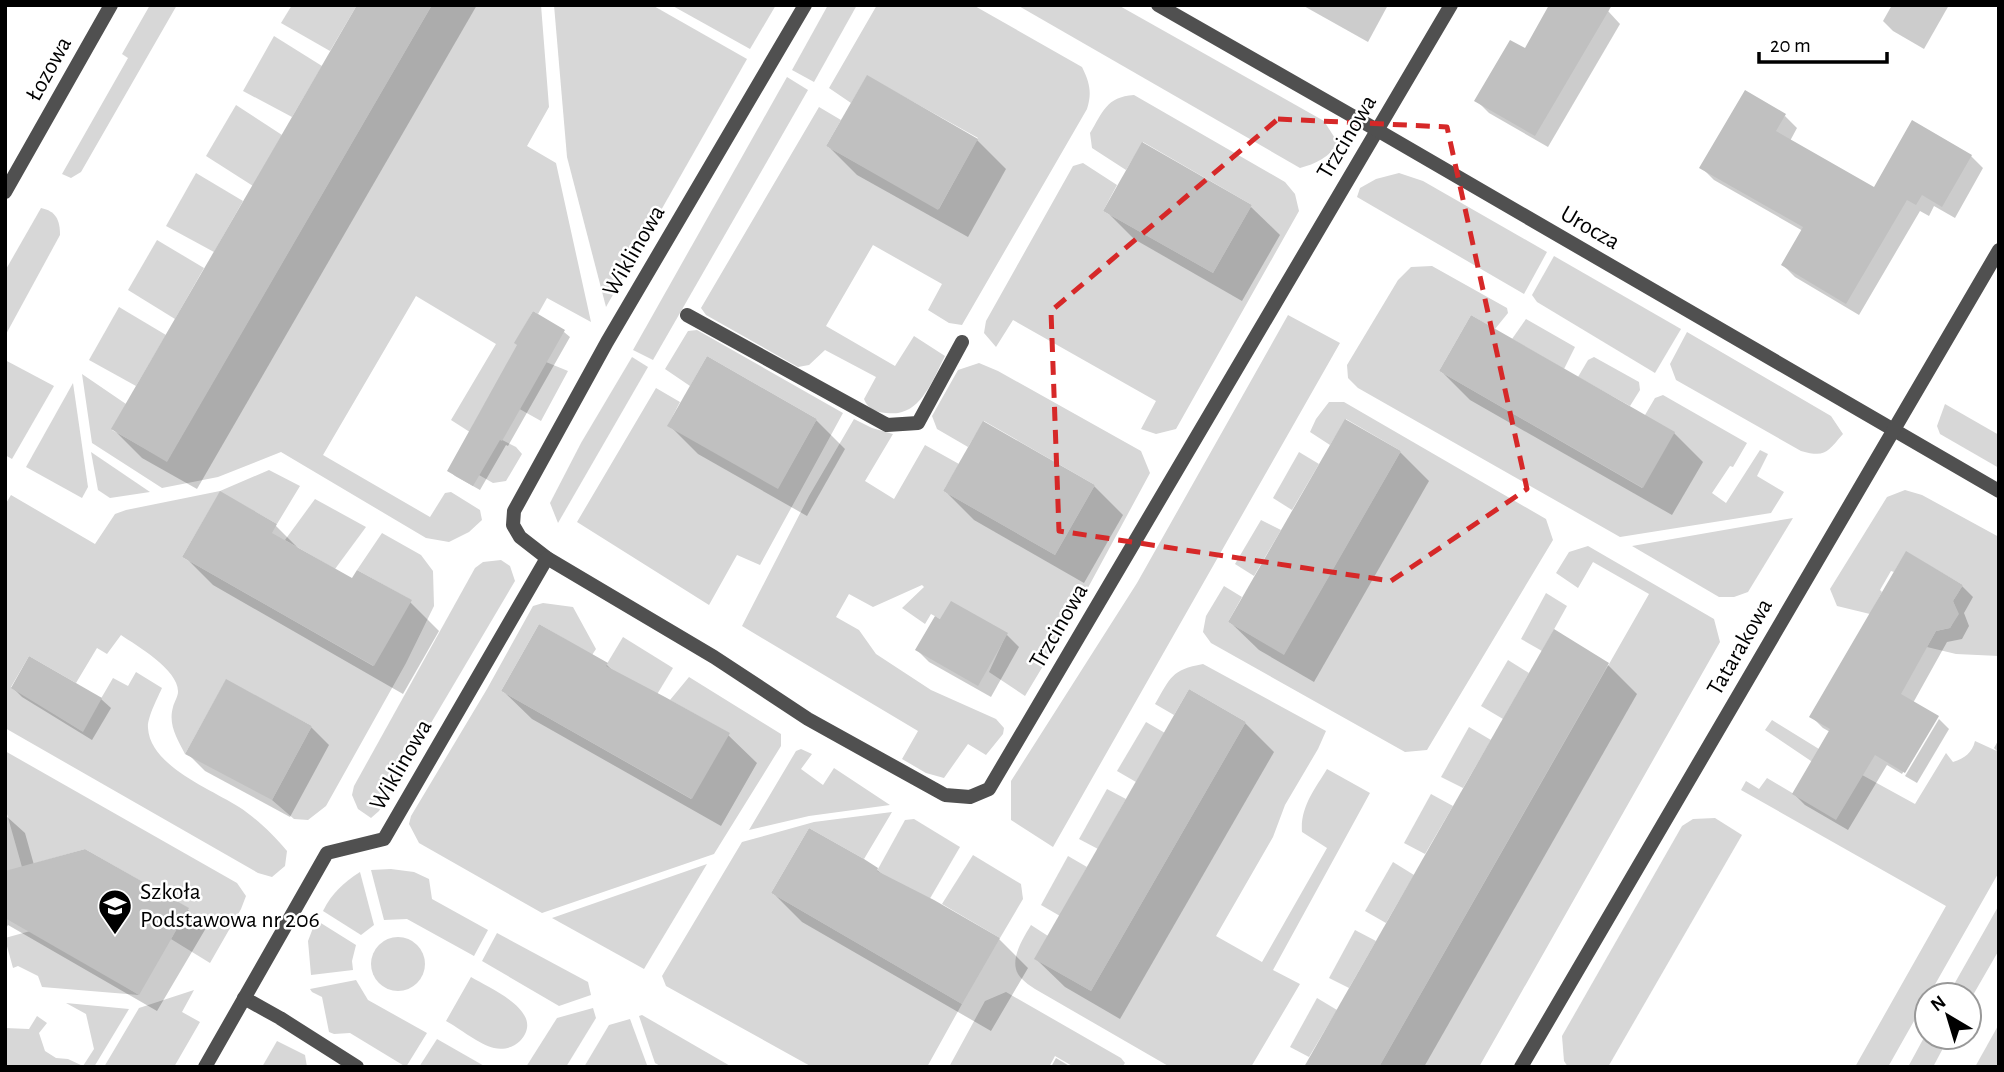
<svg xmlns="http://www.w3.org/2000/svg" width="2004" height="1072" font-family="'Alegreya Sans',sans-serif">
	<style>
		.green { fill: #d7d7d7 }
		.shadow { fill: #0003 }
		.building { fill: #c0c0c0 }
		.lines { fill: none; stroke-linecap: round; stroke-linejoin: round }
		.minor { stroke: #505050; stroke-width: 14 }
		.marked { fill: none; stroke: #d62828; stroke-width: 5; stroke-dasharray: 14 9; stroke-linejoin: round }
		.labels { text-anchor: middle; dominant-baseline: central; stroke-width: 5; stroke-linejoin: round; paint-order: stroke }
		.street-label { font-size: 24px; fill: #000; stroke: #fff }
		.poi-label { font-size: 24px; fill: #000; stroke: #fff; text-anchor: start }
	</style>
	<rect width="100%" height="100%" fill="#fff"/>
	<g class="green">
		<polygon points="150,5 177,5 81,172 71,178 62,174 128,58 122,54"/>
		<polygon points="292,5 357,5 330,51 281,23"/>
		<polygon points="432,5 541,5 549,107 527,146 556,163 591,322 547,298 538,314 533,311 515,343 546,362 568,371 541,421 491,393 473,425 516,447 522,454 506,481 493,483 465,467 476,436 451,420 496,344 416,296 323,455 430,517 445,493 451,492 480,510 482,520 469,532 449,542 426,538 281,452 218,477 162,488 92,443 82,374 126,404 112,430 167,461"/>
		<polygon points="554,5 652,5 747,59 606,307 567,157"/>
		<polygon points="671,5 776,5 750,49"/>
		<polygon points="828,5 857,5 814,82 792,70"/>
		<path d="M877 5H973L1082 67C1090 83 1092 93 1087 109L962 325 949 323 928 310 942 284 873 245 826 326 895 366 914 336 945 356C935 375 924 406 902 412 897 414 891 413 886 413 875 412 868 409 864 399L876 377 825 350 809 365 798 367 706 315 701 308 819 107 841 120 826 146 939 209 978 138 867 76 851 103 829 88Z"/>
		<path d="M1017 5H1118L1324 121 1338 143C1330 157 1315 164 1300 168Z"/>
		<polygon points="274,36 322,66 292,117 243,91"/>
		<polygon points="787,77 808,90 653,360 633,350"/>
		<path d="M1134 95 1285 182 1295 194 1299 211 1176 429 1156 434 1141 429 1156 401 1013 320 996 347 984 333 986 321 1073 166 1083 163 1117 185 1103 211 1213 273 1252 205 1143 142 1126 170 1092 148 1090 133C1103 112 1106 97 1134 95Z"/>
		<polygon points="236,105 282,135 253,186 206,156"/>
		<polygon points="196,173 243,201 214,252 166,226"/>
		<polygon points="1399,173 1423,181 1547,252 1524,294 1357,197 1360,188 1376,179"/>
		<path d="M41 208C56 211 60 220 60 235L5 336V271Z"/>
		<polygon points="157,240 204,268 175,319 128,290"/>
		<polygon points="1554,256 1681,329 1655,373 1537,302 1532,295"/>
		<polygon points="1432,266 1507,308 1508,313 1495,329 1471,315 1439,371 1642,488 1645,415 1655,398 1663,395 1747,443 1733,467 1730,466 1712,493 1726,503 1760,450 1768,454 1757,476 1784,492 1771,513 1620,537 1358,388 1348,378 1347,365 1398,280 1411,267"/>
		<polygon points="119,307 166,335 136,386 89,360"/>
		<polygon points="1288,315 1340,343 1053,847 1011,820 1011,781 1137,583"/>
		<polygon points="1526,319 1575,347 1564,369 1512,339"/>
		<polygon points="697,330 843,413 760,565 737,555 709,605 577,522 656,388 680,402 668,425 778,488 817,419 707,356 690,386 665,369 688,331"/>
		<path d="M1687 332 1831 416 1843 434C1827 452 1826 458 1801 451L1676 380 1670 364Z"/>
		<polygon points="632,357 648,367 558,523 550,503 581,443"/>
		<polygon points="1594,357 1639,382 1640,390 1630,406 1578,377 1588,360"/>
		<polygon points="5,360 54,386 12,459 5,455"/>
		<polygon points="979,363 998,371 1141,451 1150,473 1070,621 1025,696 989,672 1007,633 940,619 931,614 925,624 902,608 924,587 922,585 873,607 849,594 836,617 859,630 876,654 931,690 996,719 1004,728 1003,734 986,755 968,744 944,778 926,773 902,759 918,731 742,626 809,496 854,419 872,428 893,434 865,481 894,499 925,445 959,464 943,491 1055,555 1095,485 984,421 968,447 937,429 932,416 958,370"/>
		<polygon points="73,383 88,487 82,498 26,467"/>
		<polygon points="1329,402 1344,402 1546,519 1553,540 1427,750 1405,752 1211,643 1203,632 1206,616 1224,586 1242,597 1228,622 1284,654 1401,451 1346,419 1330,445 1310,432 1316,419"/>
		<polygon points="1945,404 1999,435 1999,468 1940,434 1937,426"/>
		<polygon points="91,452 150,492 110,498 98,490"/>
		<polygon points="1299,452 1319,464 1292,510 1273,498"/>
		<path d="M269 470 300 486 277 524 220 492 182 557 373 666 411 600 357 570 382 533 421 555 433 571 434 606 406 663 326 806 308 820 294 819 272 800 312 726 226 680 185 754C177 738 168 725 173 707 174 703 178 696 178 692 179 670 137 646 121 635L107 654 97 648 76 683 29 656 11 687 82 731 113 678 128 686 136 672 162 688C158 697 147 718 148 728 150 766 211 789 239 807 256 818 274 835 287 851L285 866 272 877 258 873 5 728V505L11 495 95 544 115 514 126 510 220 491Z"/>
		<polygon points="1905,490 1922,495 1999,537 1999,656 1956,654 1927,647 1936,631 1950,628 1958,614 1953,601 1963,585 1906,552 1894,572 1891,571 1880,590 1882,592 1870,614 1837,606 1830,589 1887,497"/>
		<polygon points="315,499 366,527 335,569 285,540"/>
		<polygon points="1793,518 1748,592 1734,597 1719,597 1632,546"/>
		<polygon points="1261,520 1281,530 1254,576 1235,564"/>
		<polygon points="1588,546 1714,619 1720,642 1479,1067 1379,1067 1649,594 1593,562 1578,588 1556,573 1569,552"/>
		<polygon points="501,560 510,566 515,581 379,811 371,818 358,809 352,795 354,786 475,568 483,562"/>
		<polygon points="1546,593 1567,606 1542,651 1521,639"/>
		<polygon points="543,603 573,607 596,649 592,655 539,624 501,691 691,799 729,733 670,700 689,677 781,734 781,746 714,854 542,913 419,843 409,824 411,816 487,689 533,606"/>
		<polygon points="623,637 673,668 653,701 602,672"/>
		<polygon points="1508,660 1529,673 1503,719 1481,706"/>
		<path d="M1203 664 1326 731 1318 749 1285 805 1273 837 1216 936 1262 962 1327 848 1302 832C1300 807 1315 789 1327 769L1370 793 1273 970 1300 984 1251 1067H1170L1035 989C1030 986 1025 982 1021 978 1007 963 1022 940 1031 925L1048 936 1035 959 1091 991 1246 722 1189 689 1174 715 1155 704C1171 677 1171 670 1203 664Z"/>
		<path d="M1772 720 1853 770 1915 804 1946 753 1953 762C1965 758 1972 753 1975 741L1999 752V872L1929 995H1927V998L1888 1067H1855L1946 906 1741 790 1746 781 1759 789 1767 778 1836 819 1855 787 1811 761 1765 730Z"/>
		<polygon points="1146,722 1165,733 1136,782 1117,771"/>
		<polygon points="1469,727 1491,740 1463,788 1441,777"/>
		<polygon points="801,749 812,754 801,769 823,785 834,768 890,805 809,816 749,830 796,751"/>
		<polygon points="5,751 237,883 246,896 241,909 210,963 171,939 188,908 85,849 22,867 7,814 5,814"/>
		<polygon points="1107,789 1126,799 1098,849 1079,839"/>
		<polygon points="1431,794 1453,806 1425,854 1404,843"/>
		<polygon points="892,812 864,859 809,828 771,893 962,1004 927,1067 812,1067 666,986 662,976 742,842 814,822"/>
		<polygon points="1715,818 1742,835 1608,1067 1568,1067 1564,1061 1562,1036 1682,826 1693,819"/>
		<polygon points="914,819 960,847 925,907 873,878 905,820"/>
		<polygon points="973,855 1021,884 1023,899 1000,938 942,904"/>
		<polygon points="1068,856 1087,867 1060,916 1041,905"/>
		<polygon points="1393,862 1414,875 1386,923 1365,911"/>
		<polygon points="707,864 644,969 552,918"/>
		<polygon points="391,869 414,872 429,879 432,899 488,930 474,956 407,919 384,920 371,870"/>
		<path d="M360 872 374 925 361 935 323 911C332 893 343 883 360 872Z"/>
		<polygon points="1999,905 1999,950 1969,1002 1969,995 1948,995"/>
		<polygon points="316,920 356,945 352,961 353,970 311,975 308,941"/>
		<polygon points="34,930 139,995 42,987 38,976 18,966 13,968 5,939 5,938"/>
		<polygon points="1355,930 1376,941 1349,988 1329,978"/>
		<polygon points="497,933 588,982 591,995 559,1006 482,961"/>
		<circle cx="398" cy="964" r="27"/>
		<path d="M471 977C491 989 547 1012 520 1041 513 1048 503 1050 494 1048 480 1045 459 1028 446 1021Z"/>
		<polygon points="356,980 368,1000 427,1033 406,1067 350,1033 334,1034 329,1032 322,997 312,992 310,989"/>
		<polygon points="194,990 182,1012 200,1022 174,1067 104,1067 139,1008"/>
		<polygon points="1006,992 1121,1058 1125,1063 1122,1067 1074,1067 1055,1056 1049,1067 949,1067 985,1001"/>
		<polygon points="1317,998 1337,1010 1309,1057 1290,1047"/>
		<polygon points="66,1003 129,1009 94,1067 5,1067 5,1028 29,1029 37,1016 47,1023 39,1033 45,1051 56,1058 68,1059 83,1066 94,1049 86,1014"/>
		<polygon points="593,1008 596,1018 566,1067 526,1067 557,1018"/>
		<polygon points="642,1015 732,1067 662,1067 655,1063 639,1016"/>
		<polygon points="630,1019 647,1065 645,1067 584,1067 609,1025"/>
		<polygon points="1999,1024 1999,1067 1975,1067"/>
		<polygon points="1927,1032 1927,1037 1949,1037 1933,1067 1908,1067"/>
		<polygon points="437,1039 486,1067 419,1067"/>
		<polygon points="277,1041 305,1055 307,1067 262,1067"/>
	</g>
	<g class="shadow">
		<polygon points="359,5 477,5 197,489 142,458 113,429"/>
		<polygon points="1302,5 1388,5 1368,42"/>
		<polygon points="1892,5 1949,5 1924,49 1893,31 1883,21"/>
		<polygon points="1608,11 1620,24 1548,147 1489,113 1477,101 1525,50"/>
		<polygon points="1785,116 1797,128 1790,141 1874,190 1971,156 1983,168 1955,218 1934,206 1929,216 1920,211 1859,315 1795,277 1783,265 1803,231 1714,180 1702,168"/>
		<polygon points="977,140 1006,169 968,237 857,175 828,146"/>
		<polygon points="1143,144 1251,207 1280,235 1242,301 1134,239 1105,210"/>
		<polygon points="564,332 570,337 508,446 506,445 480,490 455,476 449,470 519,346"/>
		<polygon points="708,358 816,420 845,449 807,516 698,454 670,426"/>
		<polygon points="1441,371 1674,433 1703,462 1672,515 1470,400"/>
		<polygon points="1400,452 1429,481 1314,682 1259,650 1230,622"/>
		<polygon points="1094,486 1123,515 1084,583 974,520 945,491"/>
		<polygon points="220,494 276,526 303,553 352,580 410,602 439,631 403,694 213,585 184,556"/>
		<polygon points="1962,586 1973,597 1964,613 1969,626 1962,639 1947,642 1913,703 1938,718 1935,718 1902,774 1887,765 1848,830 1805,805 1794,794 1830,732 1823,728 1812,717"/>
		<polygon points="1007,635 1019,647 991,697 929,662 917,650"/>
		<polygon points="607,665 615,673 728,735 757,763 721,826 532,719 503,691"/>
		<polygon points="1608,665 1637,694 1424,1067 1306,1067"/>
		<polygon points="13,688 101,699 111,708 92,740 22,697"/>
		<polygon points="1939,719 1949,729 1917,783 1905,776"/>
		<polygon points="1245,723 1274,752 1120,1019 1065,987 1036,959"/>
		<polygon points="311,727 329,745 290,817 205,771 187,753"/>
		<polygon points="1999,739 1999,753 1994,748"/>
		<polygon points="5,815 25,833 34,865 188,910 206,928 157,1011 8,925 5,930"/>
		<polygon points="877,870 883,875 999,939 1028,968 991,1031 802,922 773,893"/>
		<polygon points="1056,1058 1071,1067 1051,1067"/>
	</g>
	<g class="building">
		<polygon points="357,5 432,5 167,462 111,429"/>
		<polygon points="1549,5 1612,5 1535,136 1474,101 1510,40 1525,48"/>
		<polygon points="867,75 978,139 938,210 826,146"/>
		<polygon points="1745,90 1786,114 1776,131 1874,187 1912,120 1972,155 1942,207 1922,195 1916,205 1907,200 1846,304 1781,265 1803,227 1699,168"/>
		<polygon points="1142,142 1252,205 1213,273 1103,211"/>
		<polygon points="533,311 565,330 502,441 500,440 473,486 447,471 517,345 514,343"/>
		<polygon points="1471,315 1675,432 1643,488 1439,371"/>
		<polygon points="707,356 817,419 778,489 667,426"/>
		<polygon points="1345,419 1401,451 1284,655 1228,622"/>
		<polygon points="983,421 1095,485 1055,555 943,491"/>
		<polygon points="220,491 277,524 272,533 352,578 357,570 412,600 374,666 182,557"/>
		<polygon points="1906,551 1963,585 1953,601 1959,614 1950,628 1936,631 1901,694 1939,716 1905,773 1875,755 1836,820 1792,794 1830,729 1809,717"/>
		<polygon points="951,601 1008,633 978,686 915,650 935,616 940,619"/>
		<polygon points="539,624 608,663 606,666 665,697 730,733 692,799 501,691"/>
		<polygon points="1554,629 1609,663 1379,1067 1304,1067"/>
		<polygon points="29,656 102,698 83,732 11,688"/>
		<polygon points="226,679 312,726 272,800 185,754"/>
		<polygon points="1189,689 1246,722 1091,991 1034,959"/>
		<polygon points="809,828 864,859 878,868 877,871 934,900 1000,938 962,1004 771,893"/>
		<polygon points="85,849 189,908 139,995 5,918 5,871"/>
	</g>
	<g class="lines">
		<g class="minor">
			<polyline points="805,5 607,342 514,511 513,525 520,537 547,558 714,657 808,719 945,795 970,797 989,789 1451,5"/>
			<polyline points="1158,5 1377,130 1999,491"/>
			<polyline points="5,192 111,5"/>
			<polyline points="687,315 887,425 918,423 962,342"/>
			<polyline points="244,998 280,1018 357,1067"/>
			<polyline points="205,1067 327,853 384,839 547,558"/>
			<polyline points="1521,1067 1999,250"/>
		</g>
	</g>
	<path class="marked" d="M1278 119 1447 127 1527 489 1391 581 1059 531 1051 311Z"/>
	<defs>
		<g id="school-pin" transform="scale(1.75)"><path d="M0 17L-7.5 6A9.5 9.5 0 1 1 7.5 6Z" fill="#000" stroke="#fff"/><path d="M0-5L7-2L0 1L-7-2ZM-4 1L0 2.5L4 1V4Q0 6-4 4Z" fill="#fff"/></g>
	</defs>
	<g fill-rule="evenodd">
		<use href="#school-pin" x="115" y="906"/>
	</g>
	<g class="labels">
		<g class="street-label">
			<text transform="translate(49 69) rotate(-61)">Łozowa</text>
			<text transform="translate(1347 137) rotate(-59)">Trzcinowa</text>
			<text transform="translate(1590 228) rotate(30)">Urocza</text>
			<text transform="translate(634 251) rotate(-60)">Wiklinowa</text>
			<text transform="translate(1059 626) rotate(-60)">Trzcinowa</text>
			<text transform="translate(1740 647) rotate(-60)">Tatarakowa</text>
			<text transform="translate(401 765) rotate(-60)">Wiklinowa</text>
		</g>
		<g class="poi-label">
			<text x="140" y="892">Szkoła<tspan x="140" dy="28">Podstawowa nr 206</tspan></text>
		</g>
	</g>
	<rect width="2004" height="1072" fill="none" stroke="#000000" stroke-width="14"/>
	<g transform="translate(1948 1016) rotate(322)"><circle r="33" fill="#ffffff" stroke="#999999" stroke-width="2"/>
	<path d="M0-5L12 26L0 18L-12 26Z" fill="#000000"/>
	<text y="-10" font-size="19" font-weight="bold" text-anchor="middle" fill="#000000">N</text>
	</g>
	<path d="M1759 52v10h128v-10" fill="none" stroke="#000000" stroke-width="3.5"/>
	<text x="1770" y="52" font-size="21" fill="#000000" stroke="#ffffff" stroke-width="5" paint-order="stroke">20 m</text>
</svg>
